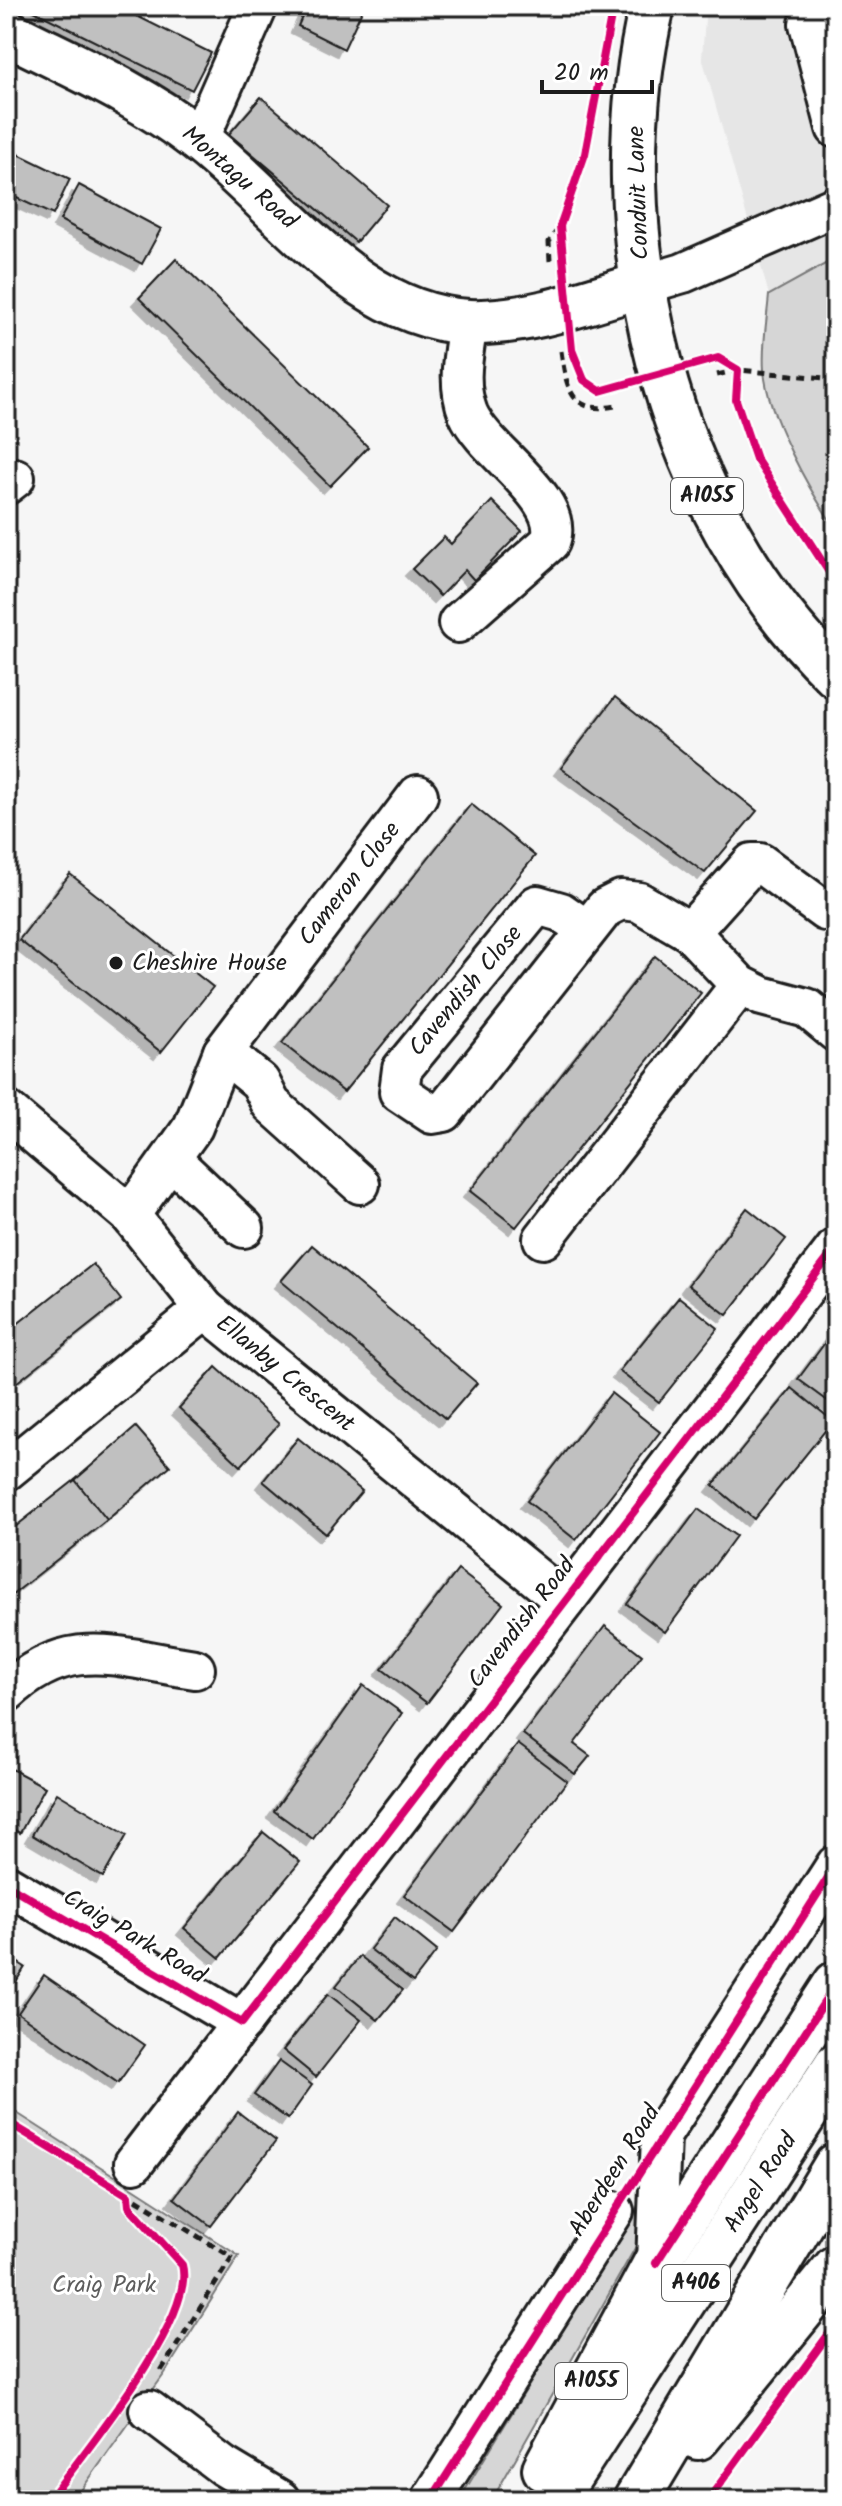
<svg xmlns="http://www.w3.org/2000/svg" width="842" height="2506" font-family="Kalam,sans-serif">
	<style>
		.built { fill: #e6e6e6 }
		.green { fill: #d6d6d6; stroke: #797979; stroke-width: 2 }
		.building { fill: #c0c0c0; stroke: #1c1c1c; stroke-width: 2; filter: url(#shadow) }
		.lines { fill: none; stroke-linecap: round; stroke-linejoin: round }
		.minor-casing { stroke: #1c1c1c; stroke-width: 44 }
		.major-casing { stroke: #1c1c1c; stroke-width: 50 }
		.highway-casing { stroke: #1c1c1c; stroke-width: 50 }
		.path { stroke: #1c1c1c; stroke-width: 5; stroke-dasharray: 8 6; stroke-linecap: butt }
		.minor { stroke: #fff; stroke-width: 38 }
		.major { stroke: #fff; stroke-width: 44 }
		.highway { stroke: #fff; stroke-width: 44 }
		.cycleway-casing { stroke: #fff; stroke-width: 13 }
		.cycleway { stroke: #d6006c; stroke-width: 8 }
		.poi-dot { fill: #1c1c1c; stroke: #fff; stroke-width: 3 }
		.labels { text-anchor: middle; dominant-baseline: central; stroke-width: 6; stroke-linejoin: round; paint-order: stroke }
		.shield { fill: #fff; stroke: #606060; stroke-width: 2 }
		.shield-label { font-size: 22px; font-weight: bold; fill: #1c1c1c }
		.street-label { font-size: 24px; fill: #1c1c1c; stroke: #fff }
		.poi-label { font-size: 24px; fill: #1c1c1c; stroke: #fff; text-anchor: start }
		.park-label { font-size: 24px; fill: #5d5d5d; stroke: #fff }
	</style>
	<defs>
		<filter id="shadow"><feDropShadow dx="-7" dy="7" stdDeviation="0" flood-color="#0004"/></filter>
	</defs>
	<rect width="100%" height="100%" fill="#f6f6f6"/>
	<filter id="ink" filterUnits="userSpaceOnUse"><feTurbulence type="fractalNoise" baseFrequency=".0125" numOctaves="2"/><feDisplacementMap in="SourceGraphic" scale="16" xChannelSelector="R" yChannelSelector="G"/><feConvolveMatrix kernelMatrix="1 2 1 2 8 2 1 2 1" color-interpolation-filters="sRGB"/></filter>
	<g filter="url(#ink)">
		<polygon class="built" points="706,6 836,6 836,258 769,295 702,57"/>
		<g class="green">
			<path d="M836 258V529C810 492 767 415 764 370 762 346 767 319 769 295Z"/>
			<polygon points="6,2106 239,2256 165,2373 74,2500 6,2500"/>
			<polygon points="643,2198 639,2241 492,2500 459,2500"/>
		</g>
		<g class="building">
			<polygon points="24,6 117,6 211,53 192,90"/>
			<polygon points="307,6 364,6 344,49 298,26"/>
			<polygon points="261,97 387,205 356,242 229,134"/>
			<polygon points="6,148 70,179 53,215 6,193"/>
			<polygon points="79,185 161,229 142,264 60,220"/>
			<polygon points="176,259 368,447 330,486 139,298"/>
			<polygon points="492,501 522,531 474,580 465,570 440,596 412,569 444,537 451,544"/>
			<polygon points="615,697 757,811 705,873 561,768"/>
			<polygon points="471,804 535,856 344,1092 282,1043"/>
			<polygon points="70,874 213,987 161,1052 19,940"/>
			<polygon points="655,956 701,993 516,1227 470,1191"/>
			<polygon points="747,1208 786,1239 727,1315 688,1285"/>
			<polygon points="312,1245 477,1383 446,1419 281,1281"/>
			<polygon points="93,1264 121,1300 6,1391 6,1333"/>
			<polygon points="679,1297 718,1328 659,1402 619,1371"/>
			<polygon points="836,1328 836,1407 798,1379"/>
			<polygon points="216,1367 279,1424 241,1466 179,1408"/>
			<polygon points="792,1388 833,1421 754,1519 713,1485"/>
			<polygon points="611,1393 660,1432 576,1540 527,1501"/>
			<polygon points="136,1427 170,1466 107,1520 75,1480"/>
			<polygon points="298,1438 362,1491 326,1534 263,1481"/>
			<polygon points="75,1480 107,1520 6,1600 6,1534"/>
			<polygon points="698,1509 736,1536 665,1632 627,1604"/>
			<polygon points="458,1570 503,1604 427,1703 382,1669"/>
			<polygon points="605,1626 642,1655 574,1744 590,1756 575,1774 523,1734"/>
			<polygon points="363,1685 402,1713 313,1839 274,1811"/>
			<polygon points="518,1744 567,1781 454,1932 404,1895"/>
			<polygon points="6,1766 45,1787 20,1833 6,1825"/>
			<polygon points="57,1793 127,1835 103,1877 32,1835"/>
			<polygon points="263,1832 300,1862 220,1958 184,1928"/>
			<polygon points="395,1917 437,1951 413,1982 370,1949"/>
			<polygon points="6,1955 25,1967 6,1998"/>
			<polygon points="360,1956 403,1990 378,2020 336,1986"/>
			<polygon points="44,1975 145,2045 118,2083 18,2013"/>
			<polygon points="328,1994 361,2020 316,2077 283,2050"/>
			<polygon points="279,2061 312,2085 288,2119 254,2095"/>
			<polygon points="238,2112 276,2141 211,2226 174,2198"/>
		</g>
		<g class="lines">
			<g class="minor-casing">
				<g id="minor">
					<polyline points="814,6 809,24 836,128"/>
					<polyline points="199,140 258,6"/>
					<polyline points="642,285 683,273 836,206"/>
					<polyline points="6,485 15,478"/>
					<path d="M458 623 550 542C567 499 485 453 468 413 456 382 464 353 468 322"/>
					<polyline points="587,930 561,912 537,905 402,1069 399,1092 432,1114 444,1112 605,908 621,900 639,902 690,932 740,985 762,996 807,1008 836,1032"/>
					<polyline points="690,932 752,863 760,863 825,911"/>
					<polyline points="223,1052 260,1082 271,1104 360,1184"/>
					<polyline points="6,1110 130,1215 205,1309 565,1601"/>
					<polyline points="171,1159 244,1228"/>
					<polyline points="130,1215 193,1127 223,1052 418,795"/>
					<polyline points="543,1239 740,985"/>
					<polyline points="6,1471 205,1309"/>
					<path d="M6 1693C70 1633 117 1658 195 1669"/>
					<polyline points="6,1884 242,2023"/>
					<polyline points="134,2163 836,1248"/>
					<polyline points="656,2263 661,2136 836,1865"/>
					<polyline points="149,2410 223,2466 280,2500"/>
					<polyline points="431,2500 614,2211"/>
				</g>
			</g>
			<g class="major-casing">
				<g id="major">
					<path d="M652 6C598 233 666 512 836 675"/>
					<path d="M6 32C71 65 140 94 197 139 281 204 354 316 469 322 527 324 588 301 642 285"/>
					<polyline points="656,2263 836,1984"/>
				</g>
			</g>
			<g class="highway-casing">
				<g id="highway">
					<polyline points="698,2437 836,2268"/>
					<polyline points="545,2469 656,2263"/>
					<polyline points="554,2500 836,2066"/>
					<polyline points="636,2500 836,2166"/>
				</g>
			</g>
			<g class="path">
				<polyline points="550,261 549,242 560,226"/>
				<path d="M561 351C567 392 572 416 620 405"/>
				<polyline points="717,375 738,370 836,379"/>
				<polyline points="136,2199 232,2257 159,2374"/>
			</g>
			<use href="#minor" class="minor"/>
			<use href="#major" class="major"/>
			<use href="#highway" class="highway"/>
			<g class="cycleway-casing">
				<g id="cycleway">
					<polyline points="613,6 585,154 560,226 572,350 584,380 600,391 718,358 738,370 736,400 756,459 836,583"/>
					<polyline points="6,1884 242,2023 836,1248"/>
					<path d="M6 2121 128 2195 129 2206 182 2265C197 2317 82 2455 49 2500"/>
					<polyline points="656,2263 836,1984"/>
					<polyline points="431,2500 836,1865"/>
					<polyline points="708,2500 836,2324"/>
				</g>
			</g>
			<use href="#cycleway" class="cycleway"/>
		</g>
	</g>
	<circle class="poi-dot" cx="116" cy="963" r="8"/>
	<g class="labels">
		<g class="shield">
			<rect x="671" y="478" width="72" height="36" rx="6"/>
			<rect x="662" y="2265" width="68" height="36" rx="6"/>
			<rect x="555" y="2363" width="72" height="36" rx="6"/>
		</g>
		<g class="shield-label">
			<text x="707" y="496">A1055</text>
			<text x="696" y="2283">A406</text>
			<text x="591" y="2381">A1055</text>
		</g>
		<g class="street-label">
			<text transform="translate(239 178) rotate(41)">Montagu Road</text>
			<text transform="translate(639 193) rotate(-92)">Conduit Lane</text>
			<text transform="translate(350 884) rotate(-52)">Cameron Close</text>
			<text transform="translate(466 991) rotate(-50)">Cavendish Close</text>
			<text transform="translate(285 1374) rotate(39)">Ellanby Crescent</text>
			<text transform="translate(522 1623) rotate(-52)">Cavendish Road</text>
			<text transform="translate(134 1937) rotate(31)">Craig Park Road</text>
			<text transform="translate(615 2171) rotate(-58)">Aberdeen Road</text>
			<text transform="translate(761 2183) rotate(-57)">Angel Road</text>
		</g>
		<g class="poi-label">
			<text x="132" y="963">Cheshire House</text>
		</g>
		<g class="park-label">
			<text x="104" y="2285">Craig Park</text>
		</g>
	</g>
	<rect width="842" height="2506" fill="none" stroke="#fff" stroke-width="32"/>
	<rect x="16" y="16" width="810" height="2474" fill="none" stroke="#1c1c1c" stroke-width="3" filter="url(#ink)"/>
	<path d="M542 80v12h110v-12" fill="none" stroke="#1c1c1c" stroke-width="4"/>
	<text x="554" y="80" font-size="24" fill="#1c1c1c" stroke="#ffffff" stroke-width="6" paint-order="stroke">20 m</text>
</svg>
